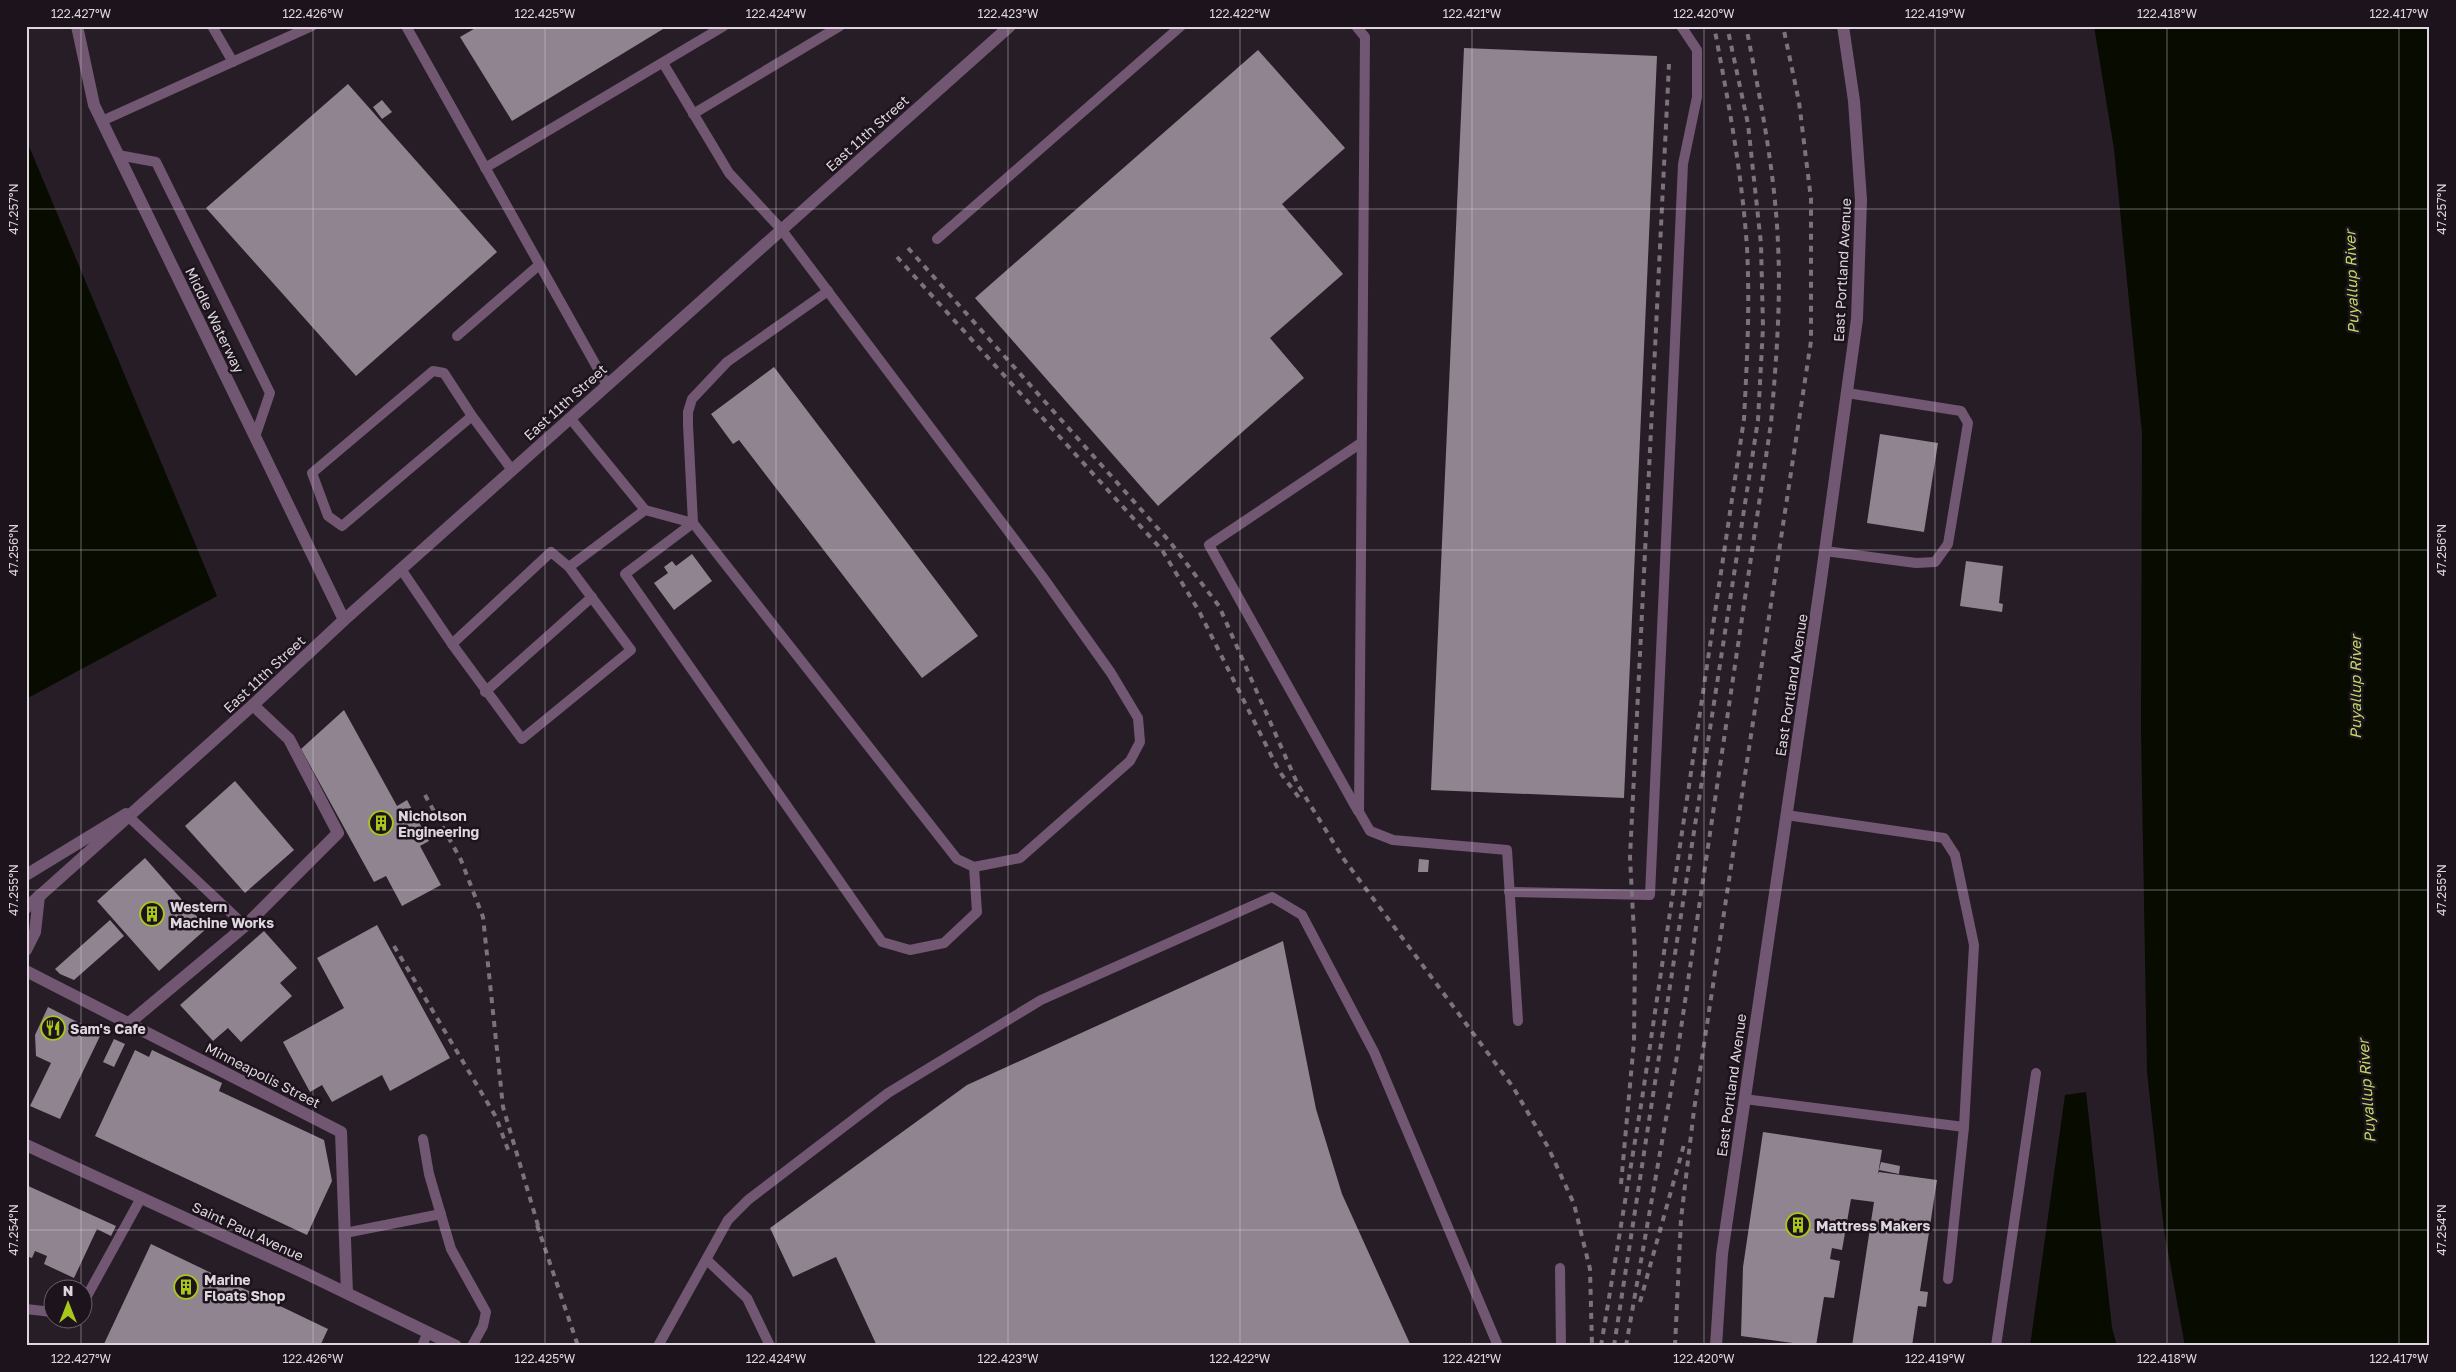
<svg xmlns="http://www.w3.org/2000/svg" width="2456" height="1372" font-family="'Golos Text',sans-serif">
	<style>
		.water { fill: #070b00 }
		.building { fill: #908491 }
		.lines { fill: none; stroke-linecap: round; stroke-linejoin: round }
		.service { stroke: #715772; stroke-width: 10 }
		.minor { stroke: #715772; stroke-width: 12 }
		.tertiary { stroke: #715772; stroke-width: 12 }
		.rail { stroke: #7b737b; stroke-width: 4; stroke-dasharray: 6 6; stroke-linecap: butt }
		.ticks { fill: none; stroke: #ddd6dd; stroke-width: 1; stroke-opacity: 0.45 }
		.labels { text-anchor: middle; dominant-baseline: central; stroke-width: 5; stroke-linejoin: round; paint-order: stroke }
		.street-label { font-size: 14px; fill: #ddd6dd; stroke: #1d131d }
		.poi-label { font-size: 14px; font-weight: bold; fill: #ddd6dd; stroke: #1d131d; text-anchor: start }
		.water-label { font-size: 15px; font-style: italic; fill: #bfda64; stroke: #1d131d }
		.neatline { fill: none; stroke: #ddd6dd; stroke-width: 2 }
		.ticks-label { font-size: 12px; text-anchor: middle; fill: #ddd6dd }
	</style>
	<rect width="100%" height="100%" fill="#271d27"/>
	<g class="water">
		<polygon points="2094,26 2430,26 2430,1346 2185,1346 2164,1230 2147,1072 2141,731 2142,433 2114,149"/>
		<polygon points="26,139 217,596 26,699"/>
		<polygon points="2086,1092 2112,1328 2117,1346 2030,1346 2065,1095"/>
	</g>
	<g class="building">
		<polygon points="479,26 668,26 512,121 460,37"/>
		<polygon points="1464,48 1657,56 1624,798 1431,790"/>
		<polygon points="1258,50 1345,148 1282,204 1343,274 1270,338 1304,378 1158,506 975,298"/>
		<polygon points="348,84 497,252 356,376 206,208"/>
		<polygon points="382,100 392,112 382,119 373,107"/>
		<polygon points="774,367 978,636 922,678 739,440 733,444 711,414"/>
		<polygon points="1880,434 1938,443 1924,532 1867,523"/>
		<polygon points="692,554 712,581 674,610 654,583 668,573 664,567 672,561 676,566"/>
		<polygon points="1966,561 2003,566 1999,603 2003,604 2002,612 1960,606"/>
		<polygon points="344,710 397,806 407,800 429,841 420,846 441,885 402,906 386,876 374,882 301,749"/>
		<polygon points="235,781 294,850 245,893 185,826"/>
		<polygon points="145,858 207,928 159,971 97,901"/>
		<polygon points="1419,859 1429,860 1428,872 1418,872"/>
		<polygon points="110,920 124,936 74,980 60,974 55,969"/>
		<polygon points="377,925 450,1058 390,1091 382,1075 332,1102 322,1085 310,1092 283,1042 344,1008 317,958"/>
		<polygon points="264,931 297,968 280,983 292,996 241,1042 228,1028 213,1041 180,1005"/>
		<polygon points="1283,941 1316,1109 1342,1194 1411,1346 877,1346 836,1257 793,1277 770,1228 967,1085"/>
		<polygon points="48,1007 101,1034 60,1119 30,1106 51,1063 36,1056 35,1035"/>
		<polygon points="114,1039 125,1044 114,1067 103,1062"/>
		<polygon points="135,1050 149,1057 152,1050 222,1083 219,1091 324,1140 332,1181 307,1235 95,1136"/>
		<polygon points="1763,1132 1882,1150 1878,1174 1879,1172 1937,1180 1920,1291 1928,1292 1926,1307 1918,1306 1912,1346 1852,1346 1874,1202 1851,1199 1842,1250 1832,1248 1830,1259 1840,1261 1834,1298 1824,1297 1816,1346 1741,1336 1743,1267"/>
		<polygon points="1881,1162 1900,1166 1899,1174 1879,1170"/>
		<polygon points="26,1185 116,1226 111,1236 97,1229 74,1278 44,1264 47,1256 35,1251 32,1258 26,1256"/>
		<polygon points="151,1244 328,1329 320,1346 103,1346"/>
	</g>
	<g class="lines">
		<g class="service">
			<polyline points="212,26 233,62"/>
			<polyline points="406,26 607,385"/>
			<polyline points="1356,26 1365,37 1359,812 1370,831 1393,840 1507,850 1518,1021"/>
			<polyline points="693,114 840,26"/>
			<polyline points="102,121 312,26"/>
			<polyline points="118,155 156,162 270,393 255,437"/>
			<polyline points="485,168 724,26"/>
			<polyline points="937,239 1181,26"/>
			<polyline points="828,291 727,362 692,399 688,412 688,425 693,523 625,574 882,942 910,950 944,943 977,912 974,867"/>
			<polyline points="457,336 539,265"/>
			<polyline points="472,416 444,373 433,371 312,473 328,516 342,526 472,416 512,470"/>
			<polyline points="645,510 693,523 957,859 974,867 1020,858 1130,761 1140,742 1138,718 1111,673 1042,576 781,229 729,173 663,63"/>
			<polyline points="1825,551 1916,563 1935,562 1948,544 1968,423 1961,411 1847,393"/>
			<polyline points="569,567 631,650 522,739 452,644 551,552 569,567 645,510 570,418"/>
			<polyline points="401,569 452,644"/>
			<polyline points="485,692 592,597"/>
			<polyline points="1358,811 1209,545 1361,443"/>
			<polyline points="1786,815 1944,838 1955,855 1974,945 1964,1127 1948,1279"/>
			<polyline points="128,816 245,926"/>
			<polyline points="1509,892 1650,895 1683,164 1697,97 1697,50 1681,26"/>
			<polyline points="1744,1099 1964,1127"/>
			<polyline points="423,1139 429,1174 451,1249 486,1312 483,1326 472,1346"/>
			<polyline points="345,1233 441,1214"/>
			<polyline points="707,1260 747,1298 770,1346"/>
			<polyline points="1560,1268 1561,1346"/>
			<polyline points="82,1305 141,1198"/>
			<polyline points="26,1309 52,1312"/>
			<polyline points="422,1346 428,1332"/>
			<polyline points="658,1346 728,1220 748,1200 888,1093 1041,1000 1272,897 1302,915 1374,1052 1498,1346"/>
			<polyline points="1996,1346 2036,1073"/>
		</g>
		<g class="minor">
			<polyline points="77,26 94,105 344,620"/>
			<polyline points="26,875 126,814"/>
			<polyline points="26,971 341,1132 347,1293"/>
			<polyline points="129,1023 245,926 338,833 289,739 253,705"/>
		</g>
		<g class="tertiary">
			<polyline points="26,908 253,705 344,620 1010,26"/>
			<polyline points="26,950 35,932 39,896"/>
			<polyline points="26,1145 307,1274 456,1346"/>
			<polyline points="1716,1346 1722,1254 1820,587 1857,319 1861,200 1854,101 1843,26"/>
		</g>
		<g class="rail">
			<polyline points="908,248 1170,542 1219,606 1298,785 1343,858 1513,1087 1548,1147 1574,1204 1590,1269 1592,1346"/>
			<polyline points="897,257 1162,550 1199,611 1279,771 1300,799"/>
			<polyline points="425,795 461,860 483,917 503,1107 540,1232"/>
			<polyline points="394,946 496,1117 510,1155"/>
			<polyline points="1621,1184 1634,1041 1635,953 1630,857 1669,64"/>
			<polyline points="537,1225 578,1346"/>
			<polyline points="1640,1302 1685,1141"/>
			<path d="M1601 1346 1642 1099 1744 419C1747 362 1750 305 1747 248 1742 173 1728 100 1714 26"/>
			<polyline points="1614,1346 1758,420 1763,327 1761,244 1748,124 1727,26"/>
			<path d="M1626 1346 1676 1062 1771 423C1776 363 1781 304 1778 244 1775 171 1760 98 1746 26"/>
			<polyline points="1675,1346 1681,1219 1694,1110 1811,341 1811,199 1799,102 1783,26"/>
		</g>
	</g>
	<path class="ticks" d="M81 26V1290M313 26V1346M545 26V1346M776 26V1346M1008 26V1346M1240 26V1346M1472 26V1346M1704 26V1346M1935 26V1346M2167 26V1346M2399 26V1346M26 209H2430M26 550H2430M26 890H2430M26 1230H2430M81 1320V1346"/>
	<defs>
		<g id="building-ring" transform="scale(1.25)"><circle r="9.5" fill="#1d131d" stroke="#a9c71a" stroke-width="1.5"/><path d="M-4-6H4V6H1V3H-1V6H-4ZM-2.5-4.3h1.7v1.8h-1.7ZM.8-4.3h1.7v1.8H.8ZM-2.5-1h1.7V.8h-1.7ZM.8-1h1.7V.8H.8Z" fill="#a9c71a"/></g>
		<g id="restaurant-ring" transform="scale(1.25)"><circle r="9.5" fill="#1d131d" stroke="#a9c71a" stroke-width="1.5"/><path d="M-5-6h1v4h1v-4h1v4h1v-4h1v5L-1.5 .5V6h-2V.5L-5-1ZM5-6V6H3V1.5H1.5Q1.5-4 5-6Z" fill="#a9c71a"/></g>
	</defs>
	<g fill-rule="evenodd">
		<use href="#building-ring" x="381" y="823"/>
		<use href="#building-ring" x="152" y="914"/>
		<use href="#restaurant-ring" x="53" y="1028"/>
		<use href="#building-ring" x="1798" y="1225"/>
		<use href="#building-ring" x="186" y="1287"/>
	</g>
	<g class="labels">
		<g class="street-label">
			<text transform="translate(867 133) rotate(-42)">East 11th Street</text>
			<text transform="translate(1842 270) rotate(-87)">East Portland Avenue</text>
			<text transform="translate(215 320) rotate(64)">Middle Waterway</text>
			<text transform="translate(565 402) rotate(-42)">East 11th Street</text>
			<text transform="translate(264 674) rotate(-43)">East 11th Street</text>
			<text transform="translate(1791 685) rotate(-81)">East Portland Avenue</text>
			<text transform="translate(263 1075) rotate(27)">Minneapolis Street</text>
			<text transform="translate(1731 1085) rotate(-82)">East Portland Avenue</text>
			<text transform="translate(248 1231) rotate(25)">Saint Paul Avenue</text>
		</g>
		<g class="poi-label">
			<text x="398" y="815">Nicholson<tspan x="398" dy="16">Engineering</tspan></text>
			<text x="170" y="906">Western<tspan x="170" dy="16">Machine Works</tspan></text>
			<text x="70" y="1028">Sam's Cafe</text>
			<text x="1816" y="1225">Mattress Makers</text>
			<text x="204" y="1279">Marine<tspan x="204" dy="16">Floats Shop</tspan></text>
		</g>
		<g class="water-label">
			<text transform="translate(2351 282) rotate(-92)">Puyallup River</text>
			<text transform="translate(2355 687) rotate(-90)">Puyallup River</text>
			<text transform="translate(2366 1091) rotate(-94)">Puyallup River</text>
		</g>
	</g>
	<rect width="2456" height="1372" fill="none" stroke="#1d131d" stroke-width="55"/>
	<g transform="translate(68 1304)"><circle r="24" fill="#1d131d" stroke="#6a616a"/>
	<path d="M0-4L9 19L0 12L-9 19Z" fill="#a9c71a"/>
	<text y="-8" font-size="14" font-weight="bold" text-anchor="middle" fill="#ddd6dd">N</text>
	</g>
	<rect x="28" y="28" width="2400" height="1316" class="neatline"/>
	<g class="ticks-label">
		<text x="81" y="18">122.427°W</text>
		<text x="313" y="18">122.426°W</text>
		<text x="545" y="18">122.425°W</text>
		<text x="776" y="18">122.424°W</text>
		<text x="1008" y="18">122.423°W</text>
		<text x="1240" y="18">122.422°W</text>
		<text x="1472" y="18">122.421°W</text>
		<text x="1704" y="18">122.420°W</text>
		<text x="1935" y="18">122.419°W</text>
		<text x="2167" y="18">122.418°W</text>
		<text x="2399" y="18">122.417°W</text>
		<text transform="translate(14 209) rotate(-90)" y="4">47.257°N</text>
		<text transform="translate(2442 209) rotate(-90)" y="4">47.257°N</text>
		<text transform="translate(14 550) rotate(-90)" y="4">47.256°N</text>
		<text transform="translate(2442 550) rotate(-90)" y="4">47.256°N</text>
		<text transform="translate(14 890) rotate(-90)" y="4">47.255°N</text>
		<text transform="translate(2442 890) rotate(-90)" y="4">47.255°N</text>
		<text transform="translate(14 1230) rotate(-90)" y="4">47.254°N</text>
		<text transform="translate(2442 1230) rotate(-90)" y="4">47.254°N</text>
		<text x="81" y="1363">122.427°W</text>
		<text x="313" y="1363">122.426°W</text>
		<text x="545" y="1363">122.425°W</text>
		<text x="776" y="1363">122.424°W</text>
		<text x="1008" y="1363">122.423°W</text>
		<text x="1240" y="1363">122.422°W</text>
		<text x="1472" y="1363">122.421°W</text>
		<text x="1704" y="1363">122.420°W</text>
		<text x="1935" y="1363">122.419°W</text>
		<text x="2167" y="1363">122.418°W</text>
		<text x="2399" y="1363">122.417°W</text>
	</g>
</svg>
